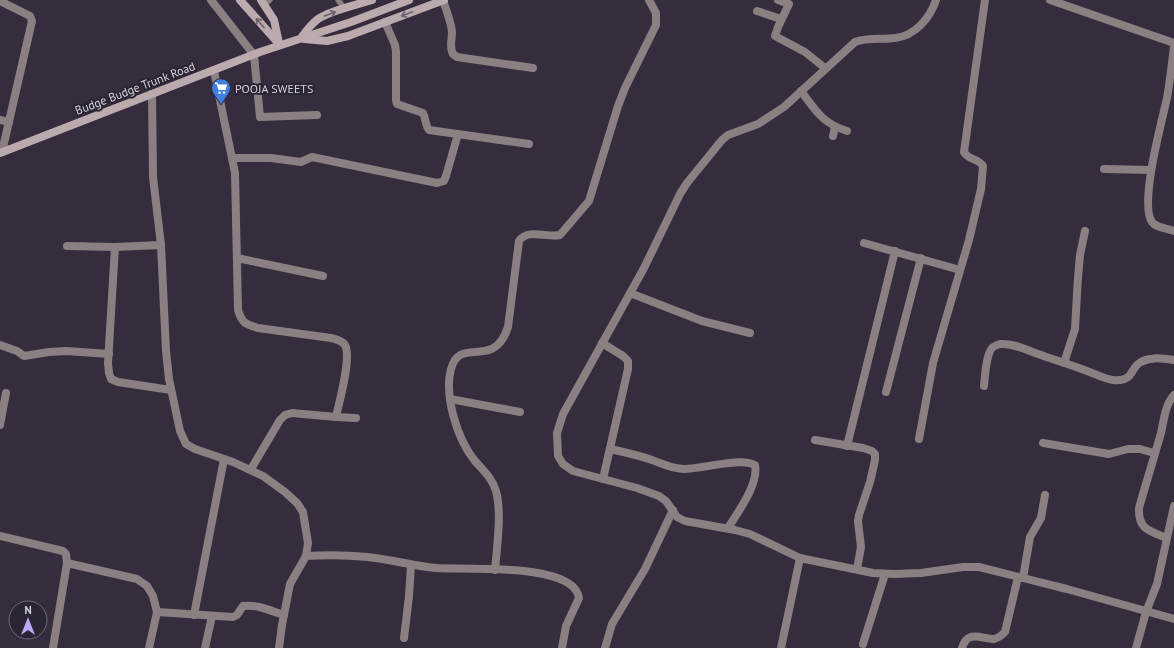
<svg xmlns="http://www.w3.org/2000/svg" width="1174" height="648" font-family="'PT Sans',sans-serif">
	<style>
		.lines { fill: none; stroke-linecap: round; stroke-linejoin: round }
		.lane { stroke: #8a7f81; stroke-width: 5.5 }
		.street { stroke: #8a7f81; stroke-width: 8 }
		.secondary { stroke: #bcabae; stroke-width: 8 }
		.oneway { stroke: #6c616a }
		.labels { text-anchor: middle; dominant-baseline: central; stroke-width: 4; stroke-linejoin: round; paint-order: stroke }
		.street-label { font-size: 12px; fill: #d6d2dc; stroke: #2b2433 }
		.poi-label { font-size: 12px; fill: #d6d2dc; stroke: #2b2433; text-anchor: start }
	</style>
	<rect width="100%" height="100%" fill="#352d3d"/>
	<g class="lines">
		<g class="lane">
			<polyline points="338,0 345,9"/>
			<polyline points="264,5 270,0"/>
		</g>
		<g class="street">
			<polyline points="211,0 254,55 260,117 317,115"/>
			<path d="M443 0C446 10 451 21 452 32 452 40 449 47 453 54L457 57 533 68"/>
			<polyline points="778,0 789,4 778,27 775,36 805,52 825,68"/>
			<path d="M936 0C930 18 915 36 895 38 882 40 868 37 855 42L784 107 758 124 728 135 722 140 687 183 680 194 644 268 563 414 557 433 558 456 563 464 573 471 637 488 659 496 666 501 677 517 685 521 735 530 750 534 800 558 873 573 894 574 921 573 963 567H979L1067 589 1174 619"/>
			<polyline points="1050,0 1174,43"/>
			<polyline points="0,1 30,16 32,21 2,152"/>
			<polyline points="757,11 781,19"/>
			<path d="M385 22 395 45 396 52V100L397 104 423 113C426 119 425 125 429 130L529 144"/>
			<path d="M1174 46C1172 63 1170 81 1167 98 1162 121 1139 204 1152 222 1156 228 1167 228 1174 231"/>
			<path d="M214 71 235 173 238 310C242 323 245 324 258 328L331 338C336 339 342 341 345 345 352 358 339 402 336 417"/>
			<path d="M801 91C816 111 822 123 847 131"/>
			<polyline points="152,94 153,177 161,245 166,351 169,379 180,431 186,444 195,449 233,462 263,476 285,492 297,503 303,512 308,543 306,556 290,584 282,625 279,648"/>
			<polyline points="0,120 9,122"/>
			<polyline points="833,136 835,127"/>
			<polyline points="233,158 271,158 301,162 312,157 437,183 444,181 446,176 458,134"/>
			<polyline points="1104,169 1151,170"/>
			<polyline points="864,243 960,270"/>
			<polyline points="67,246 115,247 161,245"/>
			<polyline points="115,247 108,363 109,373 111,379 118,382 171,390"/>
			<polyline points="237,258 323,276"/>
			<polyline points="630,293 702,321 750,333"/>
			<polyline points="602,343 623,356 628,361 628,369 603,479"/>
			<polyline points="0,345 17,351 24,356 49,352 66,351 109,354"/>
			<polyline points="1064,363 1075,329 1078,277 1080,255 1085,231"/>
			<path d="M984 386C985 376 986 355 992 348 994 346 997 345 1000 344 1013 343 1027 350 1038 354 1055 360 1071 365 1087 371 1096 374 1104 379 1113 380 1135 382 1129 368 1141 362 1151 356 1163 359 1174 360"/>
			<polyline points="886,392 921,258"/>
			<polyline points="450,399 520,412"/>
			<polyline points="0,425 6,393"/>
			<path d="M919 439 933 363 969 240 981 189 983 166C978 158 968 160 964 152L985 0"/>
			<polyline points="815,440 863,448 872,451 875,454 875,460 870,482 859,515 858,521 861,547 857,569"/>
			<polyline points="1043,443 1109,454 1128,449 1140,449 1154,453"/>
			<polyline points="847,446 895,251"/>
			<path d="M610 449C624 452 638 455 652 460 663 464 672 469 684 469 703 469 739 457 755 465 759 484 738 512 728 528"/>
			<polyline points="251,469 280,420 285,415 292,413 336,417 356,418"/>
			<polyline points="0,536 63,551 66,554 67,563 53,648"/>
			<path d="M1167 538C1150 531 1138 530 1139 508 1146 483 1154 458 1161 433 1164 420 1165 405 1174 395"/>
			<path d="M306 556C326 555 347 555 367 557 390 559 413 566 436 568 464 570 574 562 579 598L566 626 562 648"/>
			<polyline points="67,563 137,579 147,586 153,596 157,612 149,648"/>
			<path d="M495 570C497 546 502 513 496 491 492 478 483 470 475 461 457 439 444 396 451 369 460 335 494 371 508 327L519 241C528 228 547 238 560 235L589 201 618 106 625 88 656 25V13L649 0"/>
			<polyline points="1023,578 1030,537 1041,518 1045,495"/>
			<path d="M157 612 233 617 237 615 243 606C257 604 271 611 284 615"/>
			<polyline points="194,615 224,459"/>
			<polyline points="404,638 409,596 411,565"/>
			<polyline points="863,644 885,574"/>
			<polyline points="205,648 212,616"/>
			<polyline points="605,648 612,624 645,569 673,510"/>
			<polyline points="781,648 800,558"/>
			<path d="M962 648C968 629 981 639 994 639 999 638 1002 635 1005 632L1018 577"/>
			<polyline points="1136,648 1146,612 1157,584 1174,506"/>
		</g>
		<g class="secondary">
			<polyline points="240,0 280,45"/>
			<polyline points="261,0 274,20 279,43"/>
			<path d="M301 38C306 31 311 24 318 19 331 10 357 5 372 0"/>
			<polyline points="304,39 327,41 348,36 444,0"/>
			<polyline points="0,153 260,52 351,22 409,0"/>
		</g>
	</g>
	<defs><path id="oneway-shaft" d="M-6 0H5M1.5-3L5.5 0L1.5 3" fill="none" stroke-width="1.6" stroke-linecap="round" stroke-linejoin="round"/></defs>
	<g class="oneway">
		<use href="#oneway-shaft" transform="translate(330 14) rotate(-20)"/>
		<use href="#oneway-shaft" transform="translate(407 14) rotate(159)"/>
		<use href="#oneway-shaft" transform="translate(260 23) rotate(-131)"/>
	</g>
	<defs>
		<g id="supermarket-pin" transform="scale(1)"><path d="M0 17L-7.5 6A9.5 9.5 0 1 1 7.5 6Z" fill="#3f7fe0" stroke="#2b2433"/><path d="M-6-5.5h2.5l.6 2H6L4.5 2H-2.5L-4.4-4H-6ZM-1.5 3.2a1.3 1.3 0 1 0 .1 0ZM3 3.2a1.3 1.3 0 1 0 .1 0Z" fill="#fff"/></g>
	</defs>
	<g fill-rule="evenodd">
		<use href="#supermarket-pin" x="221" y="88"/>
	</g>
	<g class="labels">
		<g class="street-label">
			<text transform="translate(135 88) rotate(-21)">Budge Budge Trunk Road</text>
		</g>
		<g class="poi-label">
			<text x="235" y="88">POOJA SWEETS</text>
		</g>
	</g>
	<g transform="translate(28 620)"><circle r="19" fill="#2b2433" stroke="#6f6a77"/>
	<path d="M0-3L7 15L0 10L-7 15Z" fill="#bbaaf6"/>
	<text y="-6" font-size="11" font-weight="bold" text-anchor="middle" fill="#d6d2dc">N</text>
	</g>
</svg>
